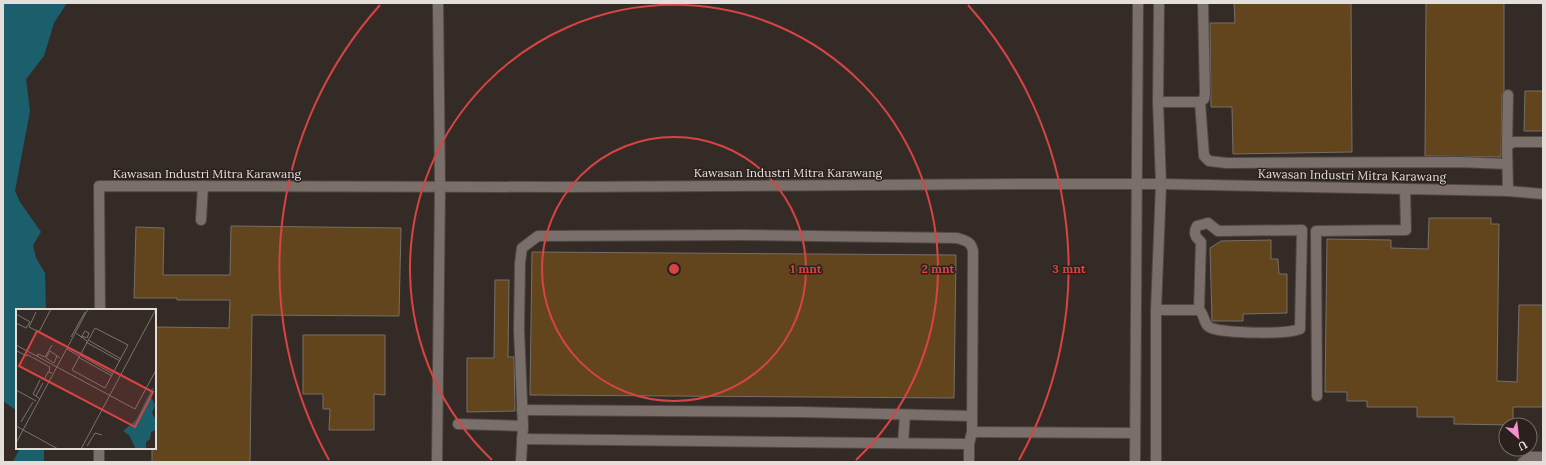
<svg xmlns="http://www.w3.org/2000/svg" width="1546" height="465" font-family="Lora,serif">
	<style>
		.water { fill: #1b5f6c }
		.building { fill: #63451d; stroke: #766f67 }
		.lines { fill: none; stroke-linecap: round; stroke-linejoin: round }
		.minor-casing { stroke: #4f4845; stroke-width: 12 }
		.minor { stroke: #7a6f6a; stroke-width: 10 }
		.ring { fill: none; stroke: #d84343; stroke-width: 2 }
		.labels { text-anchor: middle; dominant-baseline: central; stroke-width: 3; stroke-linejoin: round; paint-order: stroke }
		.street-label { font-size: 12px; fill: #e4dedb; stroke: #2a211d }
		.inset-road { fill: none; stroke: #7a736f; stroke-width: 1 }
		.view { fill: #d84343; fill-opacity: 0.15; stroke: #d84343; stroke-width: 2 }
		.inset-edge { fill: none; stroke: #e4dedb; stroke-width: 2 }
		.centre { fill: #d84343; stroke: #2a211d; stroke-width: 2 }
		.ring-label { font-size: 12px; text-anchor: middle; font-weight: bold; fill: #d84343; stroke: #2a211d; stroke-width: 3; stroke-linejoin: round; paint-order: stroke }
	</style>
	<rect width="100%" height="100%" fill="#342b27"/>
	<g class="water">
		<polygon points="3,3 67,3 54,23 44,56 26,79 30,111 15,191 20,202 41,232 33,245 36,258 45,273 46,310 17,310 17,411 3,401"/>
		<polygon points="20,448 44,448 44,462 13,462"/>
	</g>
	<g class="building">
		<polygon points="1234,3 1351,3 1352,152 1233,154 1232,107 1211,107 1210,23 1235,23"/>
		<polygon points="1426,3 1504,3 1504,90 1502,95 1501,157 1425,156"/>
		<polygon points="1525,91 1543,91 1543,131 1524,131"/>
		<polygon points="1429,218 1491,218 1491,224 1499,224 1497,381 1517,382 1519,305 1543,305 1543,407 1513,407 1513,425 1454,424 1454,417 1417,417 1417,407 1367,407 1367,401 1347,401 1347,392 1325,392 1327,239 1391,240 1391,248 1428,249"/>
		<polygon points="231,226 401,228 399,316 252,315 250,462 152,462 152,448 155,448 155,327 229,328 230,300 177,300 177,298 134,298 136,227 164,228 163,275 230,275"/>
		<polygon points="1271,240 1271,259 1278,259 1279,274 1287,274 1287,313 1243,314 1243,321 1212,321 1210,248 1221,241"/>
		<polygon points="532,252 956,255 954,398 530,395"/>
		<polygon points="495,280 509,280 508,357 514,357 515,411 467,412 467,358 494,358"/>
		<polygon points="303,335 385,335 385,395 374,394 374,430 329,430 330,409 323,409 323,394 303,394"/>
	</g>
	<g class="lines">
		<g class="minor-casing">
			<g id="minor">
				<polyline points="1158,102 1200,102 1204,99 1205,94 1203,3"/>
				<polyline points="1200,102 1204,156 1209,161 1227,163 1460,162 1507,164"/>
				<polyline points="1507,146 1508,95"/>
				<polyline points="1508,191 1507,146 1513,142 1543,142"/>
				<polyline points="201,220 203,186"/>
				<polyline points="100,310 99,186 567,187 1035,184 1161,184 1508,191 1543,194"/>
				<path d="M1156 310H1199C1205 314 1203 325 1211 328 1226 333 1285 335 1300 329L1302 230 1218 231 1208 223 1197 226C1193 233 1195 237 1201 242L1199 310"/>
				<polyline points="1317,396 1316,231 1406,230 1405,189"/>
				<polyline points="522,410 801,412 971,416"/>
				<polyline points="458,424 523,426"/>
				<polyline points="972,432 1135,433"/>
				<polyline points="522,439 969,444"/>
				<polyline points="903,443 905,415"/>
				<polyline points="99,462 99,448"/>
				<polyline points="437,462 440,186 438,3"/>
				<path d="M521 462 523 426 519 330 520 263 522 248 538 236 743 235 957 238C966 241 971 241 973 251L972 432 969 444V462"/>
				<polyline points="1135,462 1138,3"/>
				<polyline points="1156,462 1156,310 1161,184 1158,102 1159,3"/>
				<polyline points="1523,462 1530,457 1543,457"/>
			</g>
		</g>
		<use href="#minor" class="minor"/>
	</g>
	<g class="ring">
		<circle cx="674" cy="269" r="132"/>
		<path d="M492 460A264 264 0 1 1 856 460"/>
		<path d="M329 460A395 395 0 0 1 380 5M968 5A395 395 0 0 1 1019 460"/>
	</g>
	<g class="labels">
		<g class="street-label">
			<text x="788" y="172">Kawasan Industri Mitra Karawang</text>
			<text x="207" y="173">Kawasan Industri Mitra Karawang</text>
			<text transform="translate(1352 175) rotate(1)">Kawasan Industri Mitra Karawang</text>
		</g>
	</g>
	<g transform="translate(16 309)">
		<rect width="140" height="140" fill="#342b27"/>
		<path d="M136 79 138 80 134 86 139 96 136 104 140 111V121L135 123 134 130 130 133V140H120L113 126 107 122 120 111Z" fill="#1b5f6c"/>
		<path class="inset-road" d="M20 3 13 18 23 23 35 0M0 5 14 13 10 19 0 14M79 19 112 36 89 79 56 61ZM60 24 71 32M55 28 69 3M65 29 66 27 69 22 73 24 71 29 66 27M72 31 105 50M70 33 104 52M0 36 119 100 140 61M51 40 63 47M1 42 11 47 12 45M12 46 34 58 33 63M64 46 97 65M41 47 38 54 30 49 34 42 44 49M21 48 22 45 29 48 36 36M62 48 96 67M24 71 17 85 24 90M28 71 32 63 36 64M0 81 20 92M20 87 27 74M5 113 17 93M0 117 42 140M0 134 72 0M71 137 79 124 86 126M65 140 140 0"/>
		<path class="view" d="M21 22 137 83 119 118 3 57Z"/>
		<rect width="140" height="140" class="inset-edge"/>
	</g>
	<circle cx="674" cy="269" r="6" class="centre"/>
	<g class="ring-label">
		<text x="806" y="273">1 mnt</text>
		<text x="938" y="273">2 mnt</text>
		<text x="1069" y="273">3 mnt</text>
	</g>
	<rect width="1546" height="465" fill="none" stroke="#e4dedb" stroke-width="8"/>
	<g transform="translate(1518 437) rotate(152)"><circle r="19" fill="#2a211d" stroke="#746d69"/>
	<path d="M0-3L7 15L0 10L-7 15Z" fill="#f790cd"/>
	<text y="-6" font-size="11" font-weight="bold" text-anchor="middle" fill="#e4dedb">U</text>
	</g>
</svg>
